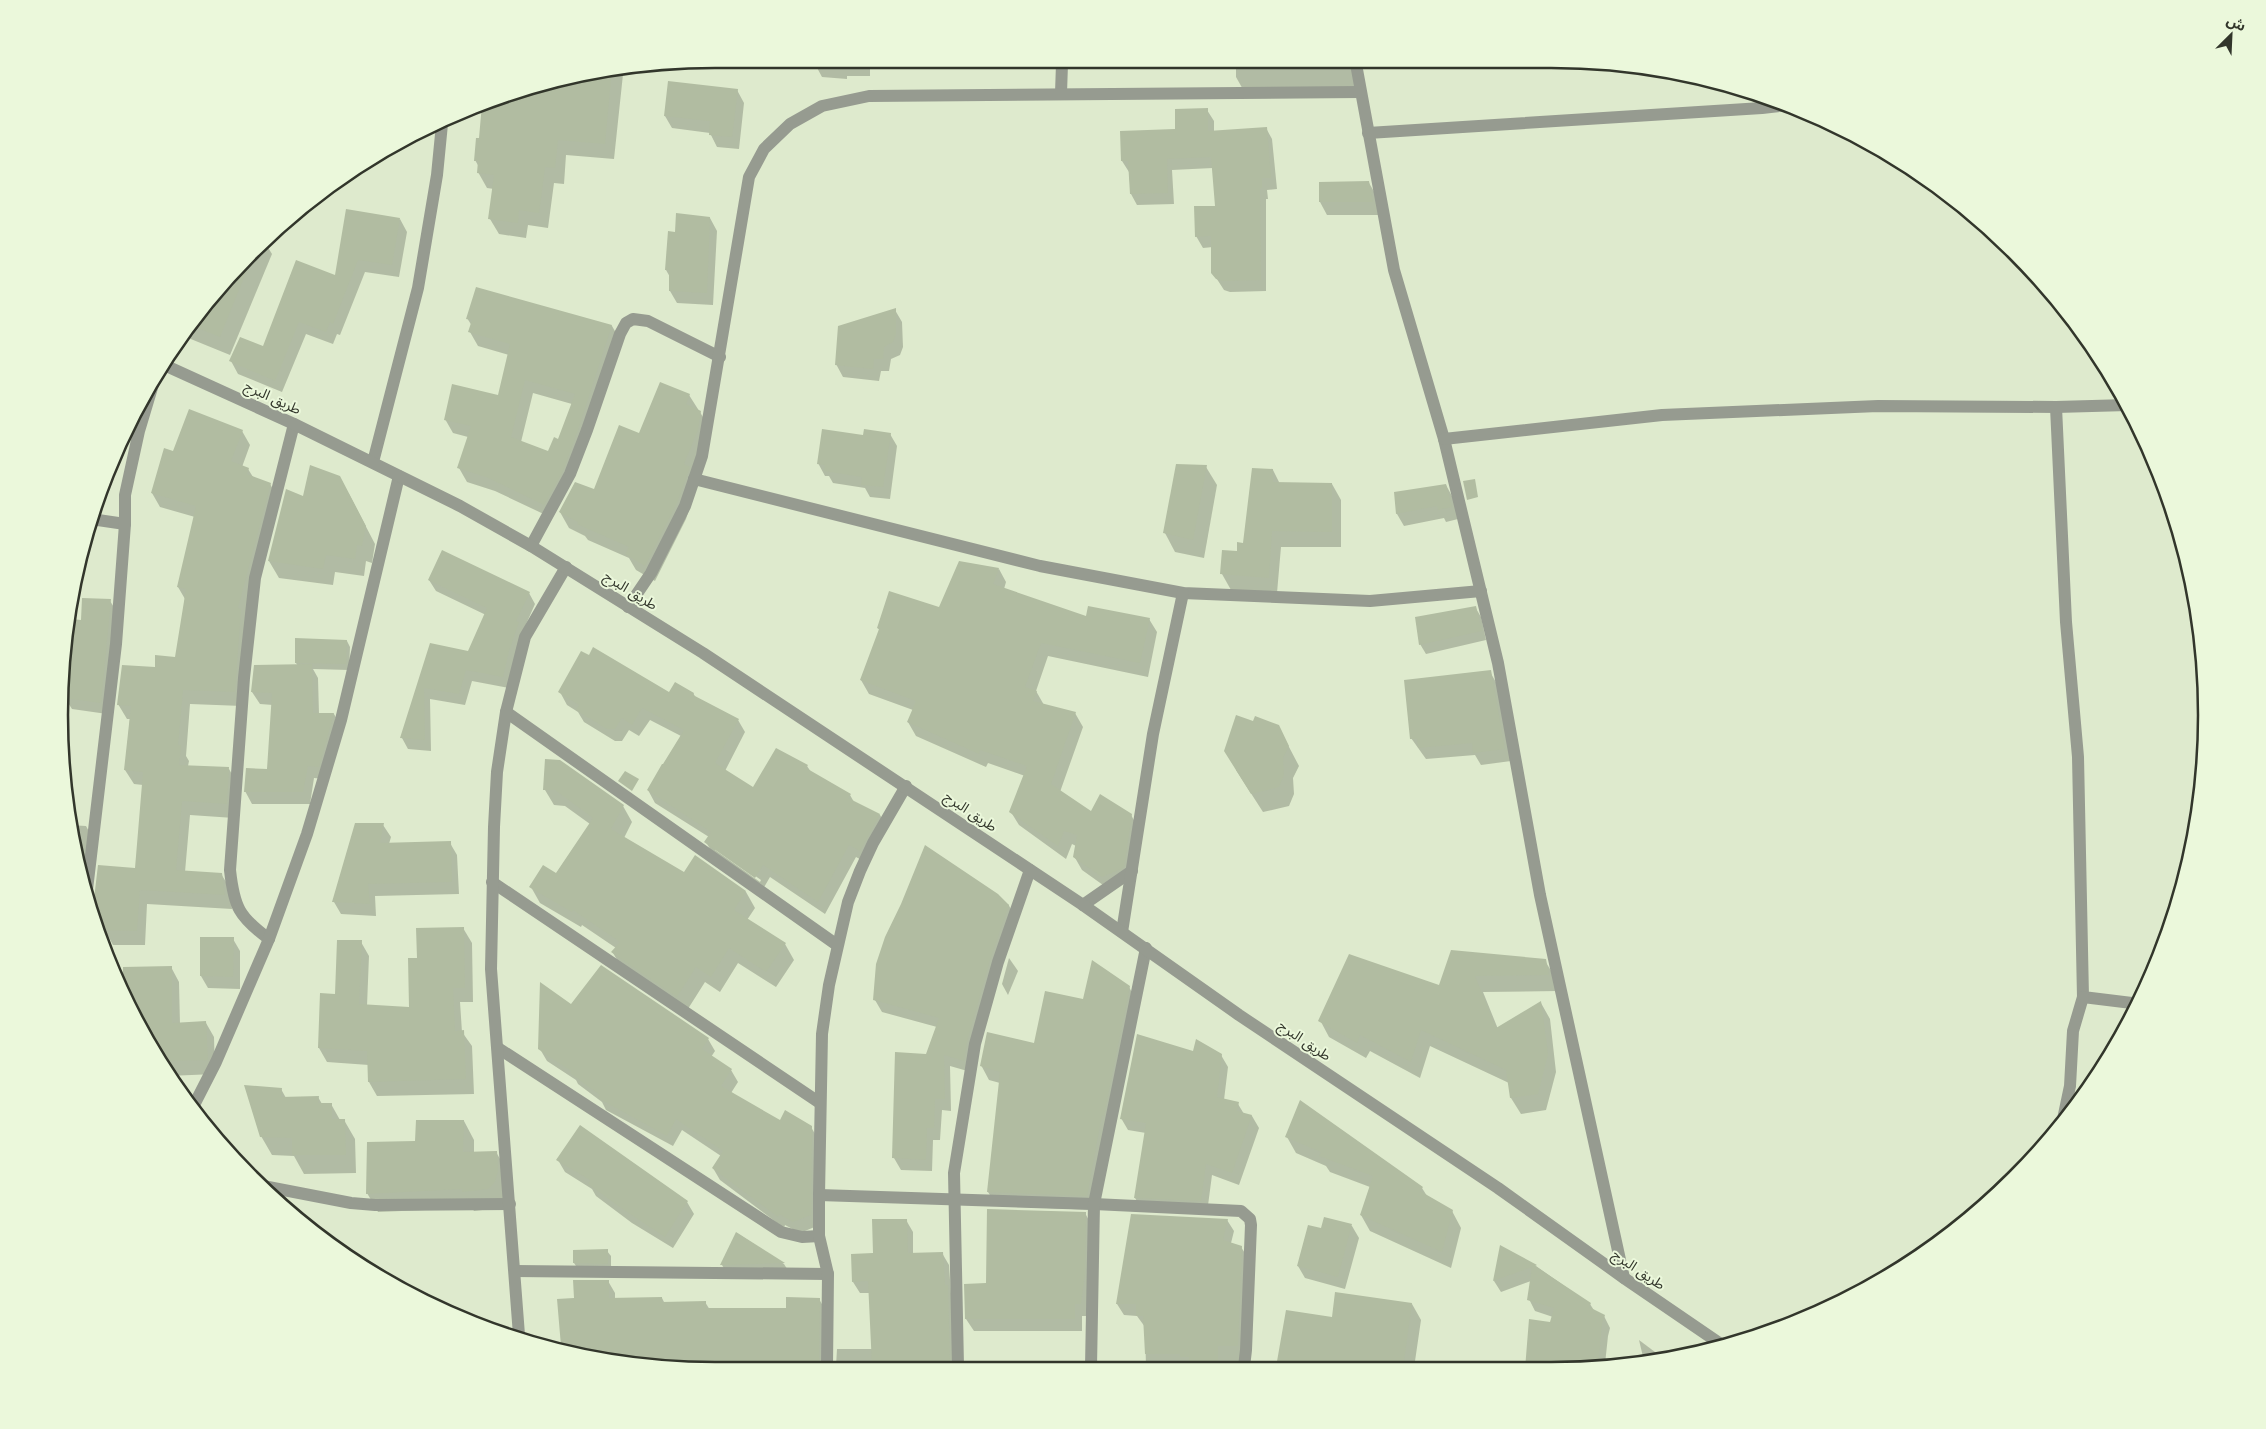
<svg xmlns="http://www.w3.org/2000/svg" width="2266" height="1429" font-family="Inter,'Noto Sans Arabic',sans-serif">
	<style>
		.shadow { fill: #0003; fill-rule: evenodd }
		.building { fill: #b1bca1; fill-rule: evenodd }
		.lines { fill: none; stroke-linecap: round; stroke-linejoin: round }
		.minor { stroke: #969b90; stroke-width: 12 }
		.tertiary { stroke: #969b90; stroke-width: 12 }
		.labels { text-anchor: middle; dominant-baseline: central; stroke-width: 4; stroke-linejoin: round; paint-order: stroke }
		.street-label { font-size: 14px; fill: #32362b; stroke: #ebf8db }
		.rim { fill: none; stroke: #32362b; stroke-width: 2.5 }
	</style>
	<rect width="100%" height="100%" fill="#deeacd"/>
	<g class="shadow">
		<polygon points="815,64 870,64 870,76 847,76 847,79 822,77"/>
		<polygon points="909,64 934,64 934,67 912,69"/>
		<polygon points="1236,64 1358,64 1358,89 1245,93 1236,77"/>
		<polygon points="624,65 614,159 566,155 564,184 554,183 548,228 528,225 526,238 499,234 490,219 494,189 487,188 478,172 479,167 475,160 480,140 504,93"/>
		<polygon points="737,90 744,103 739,149 717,147 710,133 672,128 665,116"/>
		<polygon points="1207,110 1214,121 1214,132 1266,128 1272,139 1277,189 1267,190 1268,199 1266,199 1266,291 1230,292 1224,290 1213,273 1213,247 1203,248 1196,236 1217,207 1213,168 1172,170 1174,204 1137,205 1131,194 1129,172 1122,161 1176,130"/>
		<polygon points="1320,183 1369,183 1376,195 1379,215 1327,215 1320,202"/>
		<polygon points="710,218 717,231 713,305 677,303 670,291 670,277 666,270 676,234"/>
		<polygon points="400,219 407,232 399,277 365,272 340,335 337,334 333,344 306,334 282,392 238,374 231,361 264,348 336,277"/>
		<polygon points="264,241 272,254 230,355 181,335 194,315"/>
		<path d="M477 289 612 326 620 340 552 518 495 491 467 482 459 468 468 437 453 433 445 419 499 397 509 355 478 346 470 332 472 326 467 318ZM533 393 572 404 559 440 549 452 521 442Z"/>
		<polygon points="895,310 902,322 903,347 900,355 891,359 889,371 881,371 879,381 843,377 836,364"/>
		<polygon points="689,395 710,428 698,483 686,519 655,581 636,570 629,558 588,540 585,536 569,528 560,512 595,490 640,434"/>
		<polygon points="242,431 250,445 242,467 248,469 253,477 270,484 278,498 246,620 242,706 190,704 186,756 189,761 188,766 229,769 237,783 234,818 190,815 185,872 221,874 230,888 232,909 147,904 145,945 113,945 105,930 106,903 136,869 143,785 134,784 125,770 130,719 127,719 118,704 156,668 176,659 185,599 178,587 195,517 160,507 152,493 174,453"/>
		<polygon points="890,434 897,446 890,499 870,497 865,488 833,483 829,476 825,476 818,463 864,436"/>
		<polygon points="1206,467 1217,485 1204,558 1175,552 1165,533"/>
		<polygon points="1273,470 1280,484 1332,484 1341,500 1341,547 1281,547 1277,593 1231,590 1222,574 1244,544"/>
		<polygon points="1446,485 1453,498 1458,519 1446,522 1444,518 1404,526 1397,514 1396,493"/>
		<polygon points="349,494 375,544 372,563 366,561 364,576 335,572 333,585 279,578 269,561 304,498"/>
		<polygon points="999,569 1006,582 1004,589 1087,618 1149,619 1157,632 1148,677 1048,656 1036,691 1044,705 1075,713 1083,727 1060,792 1092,813 1131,815 1139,829 1131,880 1110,890 1082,870 1074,856 1076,846 1072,844 1066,859 1019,825 1011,812 1025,776 988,763 986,767 916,736 908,722 913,710 869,694 861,680 880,631 878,628 940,608"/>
		<polygon points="429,580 529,593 535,604 523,631 509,688 472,681 465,705 430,699 431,751 408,749 402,738 431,644 469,653 486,615 436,591"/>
		<polygon points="110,601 117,612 107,714 72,709 65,698 69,662 62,661 70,620 82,621"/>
		<polygon points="1475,607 1481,617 1486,640 1426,654 1420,644"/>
		<polygon points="347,641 350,647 349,670 313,669 318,678 319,714 334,714 341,727 325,779 314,778 310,804 252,804 245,791 268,771 273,705 260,704 252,692 298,666 296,663"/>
		<polygon points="1490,672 1497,684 1511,761 1481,765 1475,755 1426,759 1411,738"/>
		<path d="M560 692 693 693 696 698 738 720 745 732 725 771 754 789 807 766 811 772 850 795 854 802 880 815 887 827 867 863 856 857 825 914 770 877 763 889 713 854 706 842 709 837 655 803 648 790 681 736 650 720 639 736 629 730 622 741H615L584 722 578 712 567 705ZM715 847 761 880 760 882 715 850Z"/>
		<polygon points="1254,723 1278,726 1299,766 1293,778 1294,794 1289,806 1263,812 1236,770"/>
		<polygon points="546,760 623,806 632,822 624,838 685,874 696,857 746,892 755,908 747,920 785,944 794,960 776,987 738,963 720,992 705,982 686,1012 622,968 613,953 616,948 582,925 581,927 540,903 531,887 556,874 590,824 565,806 554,805 545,790"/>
		<polygon points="69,825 86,826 94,841 87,902 81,884"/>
		<polygon points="383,825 391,837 389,844 450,843 457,855 459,894 375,896 376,916 341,914 334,902"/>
		<polygon points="1008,904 1015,916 971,1072 950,1066 951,1111 942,1110 940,1140 933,1140 932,1171 901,1170 894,1158 937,1027 882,1012 875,1000"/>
		<polygon points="463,928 472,943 473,1002 460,1002 462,1032 472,1046 474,1094 377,1096 369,1082 369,1065 327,1062 319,1048 337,995 361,942 369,956 367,1006 410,1008 418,959"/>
		<polygon points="233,939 240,951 240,989 208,988 201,976"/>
		<polygon points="1452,952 1545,961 1555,977 1558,991 1483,992 1498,1029 1541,1003 1550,1019 1556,1072 1546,1110 1521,1114 1511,1098 1509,1083 1430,1046 1420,1078 1370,1051 1366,1058 1329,1037 1320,1020 1440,987"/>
		<polygon points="1009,958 1018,971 1008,995 1002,984"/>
		<polygon points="171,967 179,982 180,1024 206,1023 214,1037 215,1074 168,1076 124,995"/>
		<polygon points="601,967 708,1039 715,1051 711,1057 731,1070 738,1082 731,1093 780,1121 811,1127 818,1139 817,1226 800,1233 785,1225 784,1228 720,1180 713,1168 721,1156 682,1130 673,1146 606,1110 602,1102 578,1084 576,1080 547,1061 540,1049"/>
		<polygon points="1129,987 1137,1002 1095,1210 997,1206 988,1192 1000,1083 989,1080 981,1065 1035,1044 1084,1001"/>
		<polygon points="1194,1053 1221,1055 1228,1067 1224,1100 1238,1104 1244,1114 1252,1116 1259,1128 1239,1185 1212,1175 1207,1213 1142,1209 1135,1198 1146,1133 1128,1130 1121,1118"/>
		<polygon points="281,1089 286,1098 318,1097 322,1104 331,1104 340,1120 344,1120 355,1139 356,1173 304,1174 294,1156 272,1155 261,1136"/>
		<polygon points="464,1121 474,1140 474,1153 496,1152 507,1171 508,1191 499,1208 474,1211 472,1208 378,1212 367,1193 416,1142"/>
		<polygon points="1287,1137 1422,1188 1427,1196 1452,1211 1461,1228 1451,1268 1370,1231 1361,1215 1370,1187 1330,1172 1326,1166 1296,1153"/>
		<polygon points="558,1160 687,1202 694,1214 673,1248 632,1223 596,1196 592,1189 565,1172"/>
		<polygon points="1085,1213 1092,1226 1088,1316 1082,1316 1082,1331 974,1331 966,1319 987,1284"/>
		<polygon points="1325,1218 1352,1226 1359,1238 1345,1289 1305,1278 1298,1266 1322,1230"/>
		<polygon points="906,1220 913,1232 913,1254 942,1253 949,1265 956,1366 836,1366 837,1349 873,1349 870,1293 860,1293 853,1282 874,1254"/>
		<polygon points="1227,1220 1234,1231 1231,1243 1241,1247 1248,1258 1241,1367 1146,1367 1145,1327 1137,1316 1124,1315 1117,1304"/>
		<polygon points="737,1233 784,1264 791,1275 729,1277 722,1265"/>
		<polygon points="1501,1247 1536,1266 1590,1304 1595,1312 1604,1316 1610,1328 1608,1336 1605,1364 1619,1365 1595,1369 1526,1369 1551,1324 1553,1317 1535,1311 1529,1299 1531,1281 1501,1292 1494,1281"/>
		<polygon points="574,1251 607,1251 611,1256 611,1269 578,1269 574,1263"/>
		<polygon points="608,1281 615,1293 615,1299 662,1298 665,1304 705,1302 710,1310 787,1310 819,1299 826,1311 825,1366 629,1365 566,1348 562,1341 575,1299"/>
		<polygon points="1412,1304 1421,1320 1414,1368 1278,1367 1287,1311 1333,1318"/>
		<polygon points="1639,1340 1663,1358 1644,1361"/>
	</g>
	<g class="building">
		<polygon points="612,68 605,144 558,140 555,168 545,167 539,213 519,210 518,223 488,219 494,175 477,173 478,161 474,161 476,138 479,138 482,104 504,93"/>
		<polygon points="668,81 738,89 732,137 709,135 710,121 664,116"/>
		<polygon points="1208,108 1208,131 1267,127 1271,178 1262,178 1262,188 1260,188 1261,280 1223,281 1216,279 1211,273 1211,236 1195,237 1194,206 1215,206 1211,157 1167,159 1168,193 1130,194 1128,161 1121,161 1120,131 1175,129 1175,109"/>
		<polygon points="1369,181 1373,202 1319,202 1319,182"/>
		<polygon points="346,209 400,218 392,265 358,260 333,324 330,322 326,332 299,322 275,381 229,361 240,337 263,346 296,260 335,275"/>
		<polygon points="676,213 710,217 707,293 669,291 669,270 665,270 668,231 675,232"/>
		<polygon points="251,254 253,255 220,337 188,324"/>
		<path d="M476 287 612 325 579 427 563 471 544 505 486 477 457 468 471 426 444 420 452 384 498 395 510 344 468 332 472 320 466 319ZM525 380 575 394 558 439 554 437 548 451 511 437Z"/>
		<polygon points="896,308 896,334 893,342 884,347 883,359 874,359 873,369 835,365 838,326"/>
		<polygon points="660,382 690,394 686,404 701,411 698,430 684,464 690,467 677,503 645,566 625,554 629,547 577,524 578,522 559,512 575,482 594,489 619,425 639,433"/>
		<polygon points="189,409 243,430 231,461 249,468 247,474 271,483 238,608 241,609 235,692 183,690 178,745 181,745 179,765 229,767 227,804 182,801 176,870 222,873 225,895 140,890 137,931 97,930 88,906 94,899 98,865 135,868 143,772 124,770 131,706 117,705 122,665 155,667 155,655 175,657 186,589 177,587 196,506 151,493 164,448 173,451"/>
		<polygon points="822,429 863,435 864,429 891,433 883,487 861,485 862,477 824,471 825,465 817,464"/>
		<polygon points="1176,464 1207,465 1193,540 1163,533"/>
		<polygon points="310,465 340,476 366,526 362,546 357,545 355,559 326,555 323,569 268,561 286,489 303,496"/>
		<polygon points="1252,468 1273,469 1273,482 1332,483 1332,532 1272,531 1269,578 1220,574 1222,550 1237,551 1237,542 1243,543"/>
		<polygon points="1475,479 1478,497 1467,500 1463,481"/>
		<polygon points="1446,484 1452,507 1438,510 1437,506 1396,514 1394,492"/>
		<polygon points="442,550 530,592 516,621 519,622 509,651 503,677 466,670 459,694 424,688 425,740 400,738 430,643 468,651 487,608 428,580"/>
		<polygon points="959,561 999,568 993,584 1086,616 1088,606 1150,618 1140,663 1041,643 1025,687 1037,691 1033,701 1076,712 1051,784 1091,811 1100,794 1132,814 1124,867 1121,869 1102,877 1073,857 1077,835 1064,831 1058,846 1009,812 1027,766 980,750 979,754 907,722 916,701 860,680 879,629 877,628 889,591 939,607"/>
		<polygon points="82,598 111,599 101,703 64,698 69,651 64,651 71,619 81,620"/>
		<polygon points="1476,606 1482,631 1419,645 1415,617"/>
		<polygon points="295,638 347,640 346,664 295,663"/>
		<polygon points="593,647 669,692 675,682 694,693 693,695 739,719 715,763 753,787 776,748 808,765 806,768 851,794 848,798 880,814 860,851 849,845 818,902 763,865 755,878 704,842 711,832 647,790 662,764 664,764 663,764 684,730 642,708 632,725 622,718 615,729 607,729 576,710 579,705 558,692 581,651 589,655"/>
		<polygon points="312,664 313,713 334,713 319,767 308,766 303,792 244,792 246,768 267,769 272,693 251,692 254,665"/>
		<polygon points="1491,670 1505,749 1473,753 1472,743 1418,748 1417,739 1410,739 1404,680"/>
		<polygon points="1236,715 1253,721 1255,716 1279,725 1289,746 1283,758 1284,775 1279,787 1251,794 1224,751"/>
		<polygon points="545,759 560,760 624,805 611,829 684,872 695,855 746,891 734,910 786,943 766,972 729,948 711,977 696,967 677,997 611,952 620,942 573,910 572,912 529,887 543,865 556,873 593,818 555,790 543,790"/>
		<polygon points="625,771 639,779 632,791 618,781"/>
		<polygon points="355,823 384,823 380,843 451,841 452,882 368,884 370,904 332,902"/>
		<polygon points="925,845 998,894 1009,905 990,960 967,1042 964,1061 944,1055 945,1099 935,1099 934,1128 927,1128 926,1160 892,1158 895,1052 926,1054 939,1018 873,1000 876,964 885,937 901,904"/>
		<polygon points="464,927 465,988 453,988 455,1031 464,1030 466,1079 368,1082 367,1051 318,1048 320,993 335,994 337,940 362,940 359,1004 409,1007 408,958 417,958 416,928"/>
		<polygon points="200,937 234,937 233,977 200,976"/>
		<polygon points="1451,950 1546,959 1549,975 1475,976 1496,1028 1541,1001 1548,1054 1538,1094 1510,1098 1506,1070 1421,1030 1411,1062 1360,1035 1357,1043 1318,1021 1349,954 1439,985"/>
		<polygon points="1092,960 1130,986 1104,1116 1102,1115 1087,1196 987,1192 1000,1072 980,1066 987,1032 1034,1043 1045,991 1083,999"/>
		<polygon points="601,965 709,1038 702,1049 732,1069 721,1086 780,1120 785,1110 812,1126 811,1215 793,1222 779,1214 778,1217 712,1168 723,1151 676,1119 667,1136 598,1098 600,1095 570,1073 571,1071 538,1049 540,982 571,1004"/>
		<polygon points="172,966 172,1023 206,1021 208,1060 160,1061 123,993 123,967"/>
		<polygon points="1137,1034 1193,1051 1196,1039 1222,1054 1217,1097 1239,1102 1237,1111 1252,1115 1232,1173 1206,1164 1201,1201 1134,1198 1146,1123 1120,1119"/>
		<polygon points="244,1085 282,1088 281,1097 319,1096 318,1103 332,1103 332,1119 345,1119 346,1155 292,1155 292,1138 260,1137"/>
		<polygon points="1300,1100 1423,1187 1420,1191 1453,1210 1442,1252 1360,1215 1373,1176 1319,1156 1321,1152 1285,1137"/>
		<polygon points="416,1120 464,1120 463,1152 497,1151 498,1171 495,1182 488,1189 462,1192 462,1189 366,1194 367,1142 415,1141"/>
		<polygon points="580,1125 688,1201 665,1237 624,1210 588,1184 590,1180 556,1160"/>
		<polygon points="987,1209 1086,1212 1085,1274 1081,1304 1075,1304 1075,1319 965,1319 964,1284 986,1283"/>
		<polygon points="1131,1214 1228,1219 1223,1240 1242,1246 1238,1346 1218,1346 1218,1367 1189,1367 1189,1357 1180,1357 1180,1354 1145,1354 1143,1316 1136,1316 1136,1304 1116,1304"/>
		<polygon points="1324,1217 1352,1224 1338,1277 1297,1266 1308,1225 1321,1228"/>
		<polygon points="872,1219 907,1219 908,1253 943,1252 945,1285 948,1285 950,1363 941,1363 942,1366 872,1366 868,1281 852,1282 851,1254 873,1253"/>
		<polygon points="736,1232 785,1263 720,1265"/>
		<polygon points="1500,1245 1537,1265 1535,1266 1591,1303 1589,1307 1605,1315 1602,1324 1598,1368 1525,1369 1529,1319 1550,1322 1554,1308 1527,1300 1532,1267 1493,1281"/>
		<polygon points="608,1249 608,1264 573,1263 573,1250"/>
		<polygon points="573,1280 609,1280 609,1298 662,1297 662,1302 706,1301 706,1308 786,1308 786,1297 820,1298 819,1365 629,1365 561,1346 557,1299 574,1298"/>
		<polygon points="1335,1292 1412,1303 1403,1368 1276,1367 1286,1310 1332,1317"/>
	</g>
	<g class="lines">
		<g class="minor">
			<polyline points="1356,64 1394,270 1444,439 1498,663 1540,895 1624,1278"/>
			<polyline points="1061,93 1062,64"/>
			<polyline points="1368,133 1762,108 1787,105"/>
			<polyline points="2056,407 2066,622 2078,757 2083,997 2140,1004"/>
			<polyline points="1444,439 1662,415 1878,406 2056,407 2128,405"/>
			<polyline points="373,462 418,288 437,175 442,124"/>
			<polyline points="694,479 1040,566 1183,593 1370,601 1481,591"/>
			<polyline points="91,519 125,524"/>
			<polyline points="531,546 570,474 587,430 620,334 626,323 633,319 648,321 720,357"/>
			<polyline points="628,607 651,573 685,506 702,456 749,177 764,149 790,124 822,106 869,96 1360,92"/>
			<polyline points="506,712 837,945"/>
			<polyline points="492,882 820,1103"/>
			<polyline points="86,898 116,644 125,524 125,495 139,431 157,371"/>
			<polyline points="1083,905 1132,871"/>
			<polyline points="1122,932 1153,734 1183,593"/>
			<path d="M269 939C239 917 234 907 230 870L244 678 255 578 294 424"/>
			<polyline points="498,1048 781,1232 802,1237 819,1236"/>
			<polyline points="192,1109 216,1062 269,939 307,834 341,720 399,476"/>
			<polyline points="2062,1124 2070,1086 2073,1031 2083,997"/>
			<polyline points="263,1186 351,1203 375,1205 510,1204"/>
			<polyline points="819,1195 1094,1204 1241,1211 1250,1219 1251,1225 1246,1350 1244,1367"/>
			<polyline points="515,1271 828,1274"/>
			<polyline points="519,1335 491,969 494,827 497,772 506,712 525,637 566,567"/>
			<polyline points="827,1366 828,1274 819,1236 819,1195 822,1034 829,985 848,902 860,871 873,843 906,786"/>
			<polyline points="958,1366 954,1173 975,1044 998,962 1030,870"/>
			<polyline points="1091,1367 1094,1204 1146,948"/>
		</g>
		<polyline class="tertiary" points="162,364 294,424 460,506 531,546 703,653 1083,905 1239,1015 1498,1188 1624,1278 1725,1347"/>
	</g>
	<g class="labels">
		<g class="street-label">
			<text transform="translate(273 397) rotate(25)">طريق البرج</text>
			<text transform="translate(631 590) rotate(32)">طريق البرج</text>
			<text transform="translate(971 811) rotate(34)">طريق البرج</text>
			<text transform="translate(1305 1040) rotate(34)">طريق البرج</text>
			<text transform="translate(1639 1269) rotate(34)">طريق البرج</text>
		</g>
	</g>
	<path d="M0 0H2266V1429H0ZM715 68H1551A647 647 0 0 1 2198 715V715A647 647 0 0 1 1551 1362H715A647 647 0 0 1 68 715V715A647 647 0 0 1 715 68Z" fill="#ebf8db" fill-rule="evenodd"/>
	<path class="rim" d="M715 68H1551A647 647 0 0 1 2198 715V715A647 647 0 0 1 1551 1362H715A647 647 0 0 1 68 715V715A647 647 0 0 1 715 68Z"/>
	<g transform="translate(2231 35) rotate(24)" stroke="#ebf8db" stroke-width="4" paint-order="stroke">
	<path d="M0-4L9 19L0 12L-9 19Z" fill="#32362b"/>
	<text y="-8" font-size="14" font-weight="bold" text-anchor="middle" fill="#32362b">ش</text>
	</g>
</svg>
